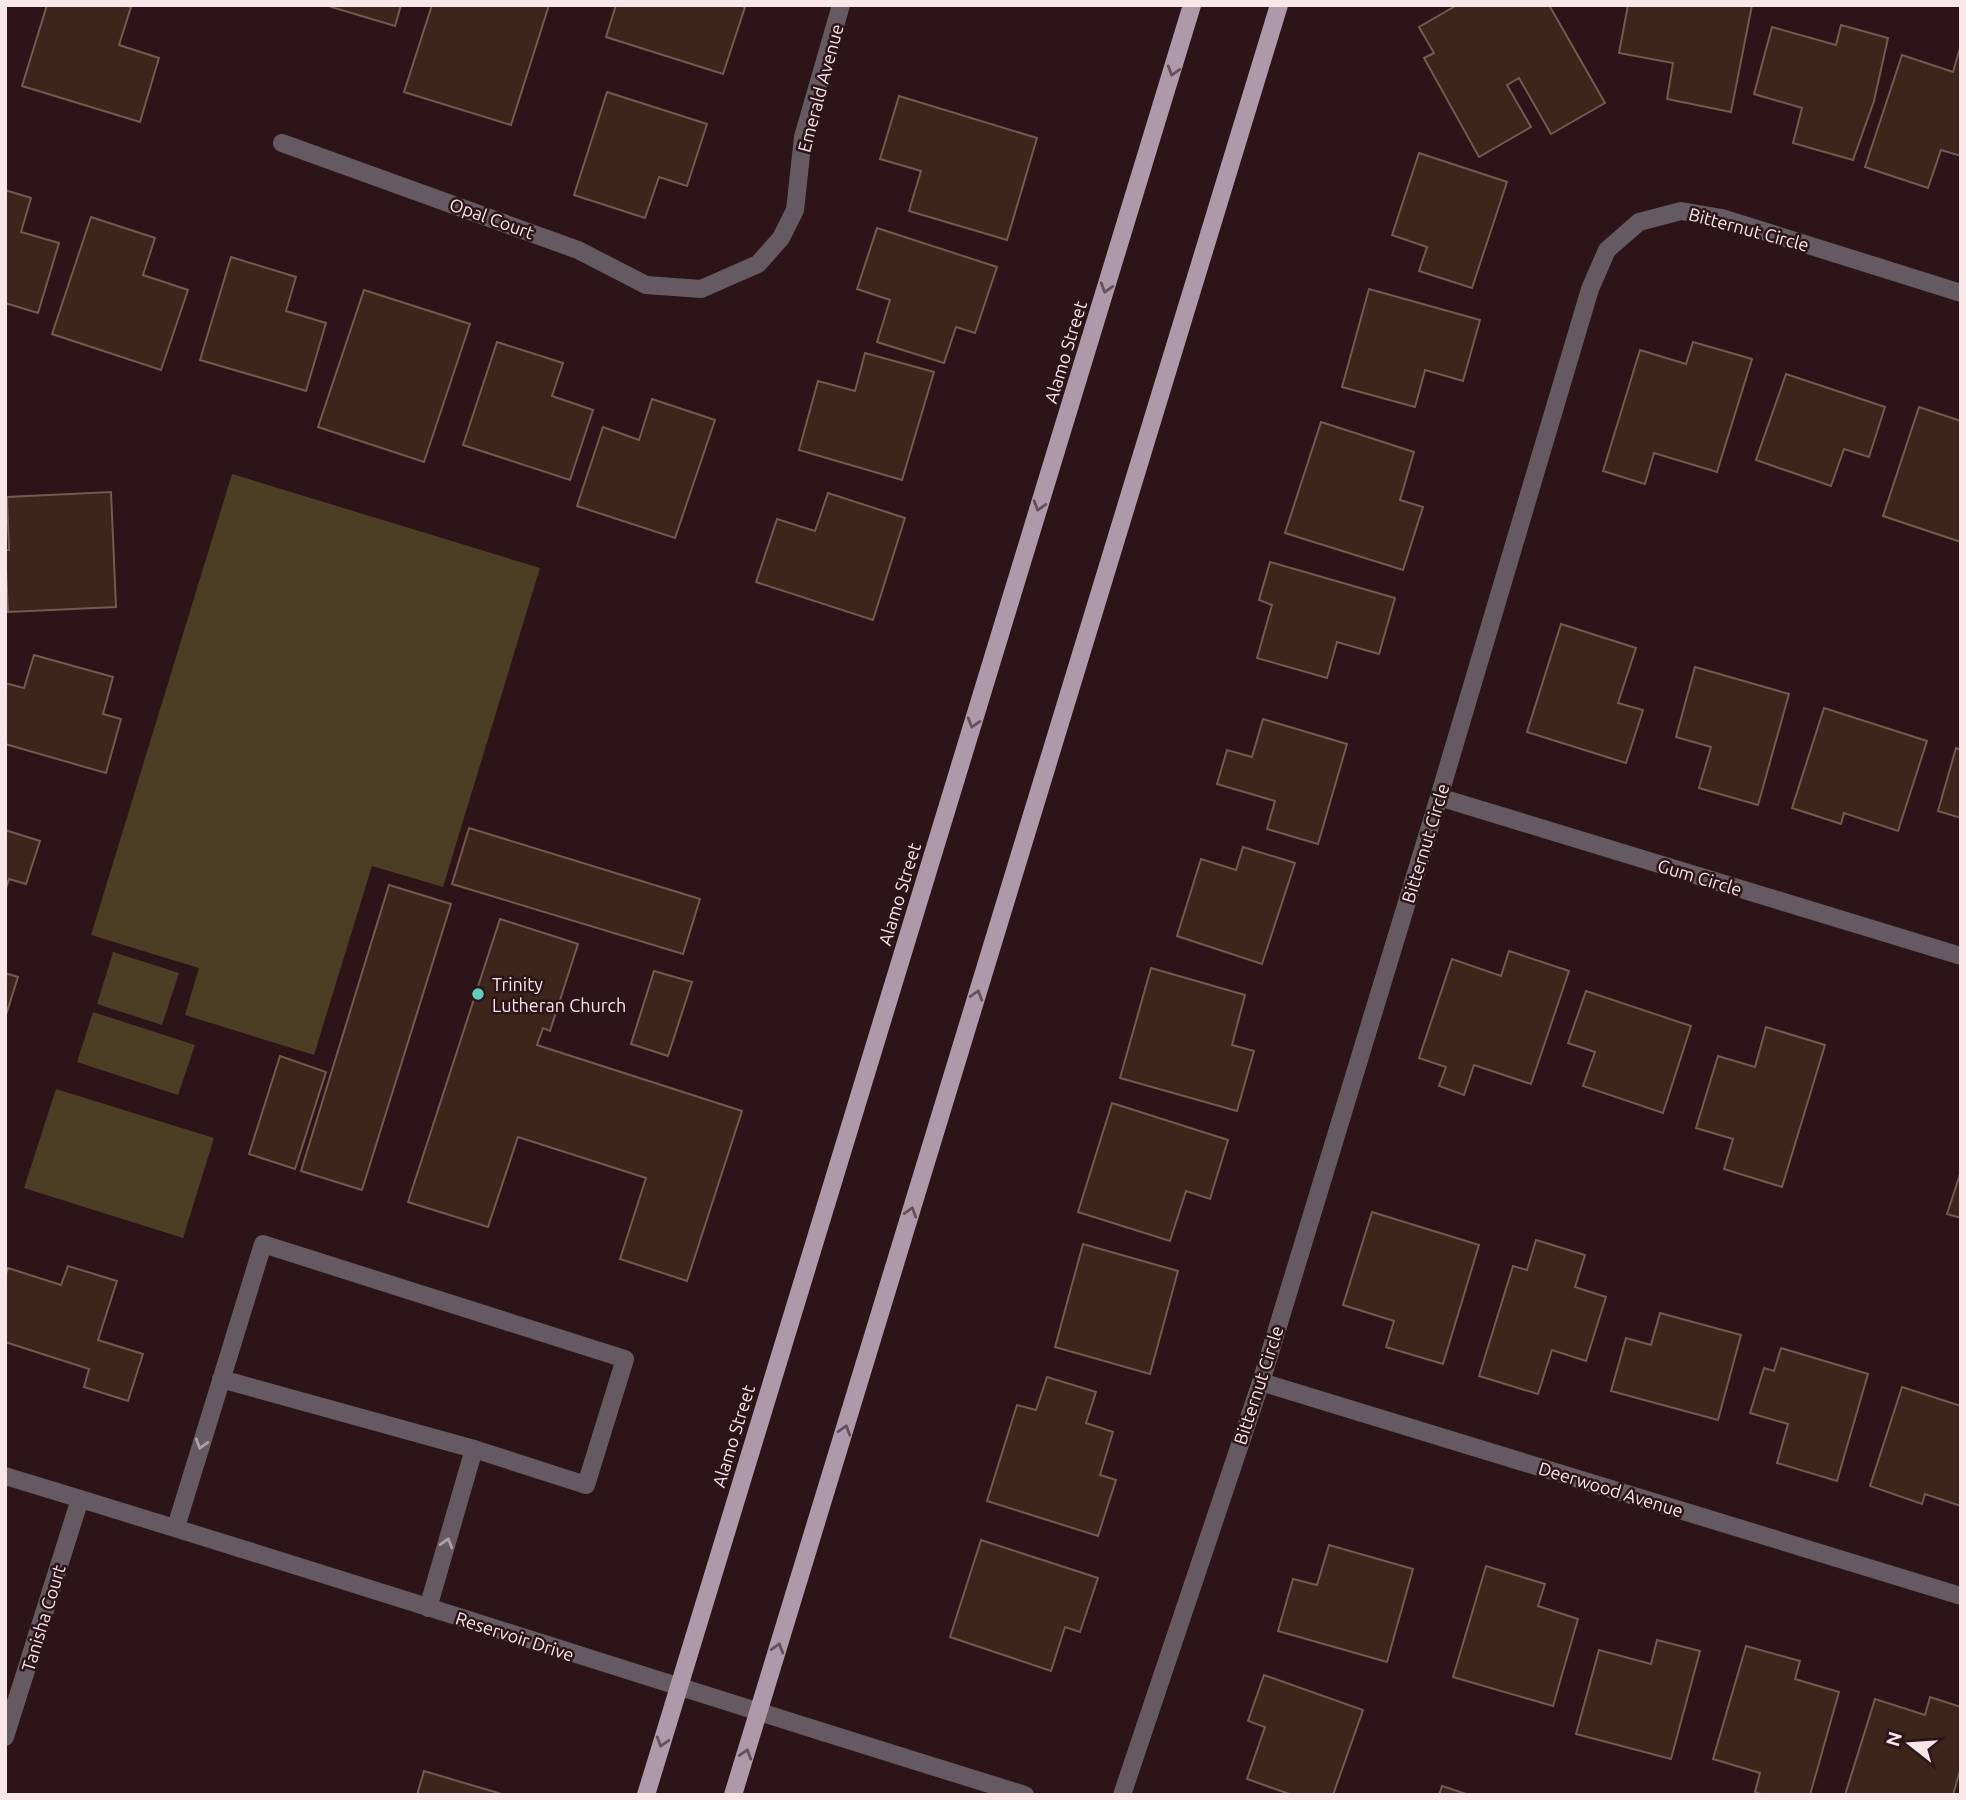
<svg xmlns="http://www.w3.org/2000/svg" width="1966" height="1800" font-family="Ubuntu,sans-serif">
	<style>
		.green { fill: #4d3d24 }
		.building { fill: #3d251b; stroke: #75594e; stroke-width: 2 }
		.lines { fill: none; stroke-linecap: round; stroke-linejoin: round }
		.minor { stroke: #655a62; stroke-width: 18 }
		.major { stroke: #af98a9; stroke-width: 18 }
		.oneway { stroke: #674f59 }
		.oneway2 { stroke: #afa0a6 }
		.poi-dot { fill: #5dceb9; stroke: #2c1418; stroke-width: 2.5 }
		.labels { text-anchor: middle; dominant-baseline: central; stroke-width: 5; stroke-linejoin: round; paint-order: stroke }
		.street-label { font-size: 18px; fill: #f9e6e9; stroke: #2c1418 }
		.poi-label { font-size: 18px; fill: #f9e6e9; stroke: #2c1418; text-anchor: start }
	</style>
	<rect width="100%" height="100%" fill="#2c1418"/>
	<g class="green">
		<polygon points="232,474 540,568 443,887 372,866 314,1055 185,1015 199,968 91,935"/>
		<polygon points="113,952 179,973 162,1025 97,1004"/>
		<polygon points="93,1012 195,1045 178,1095 77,1062"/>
		<polygon points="56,1089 214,1138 183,1238 24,1188"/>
	</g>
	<g class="building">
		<polygon points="47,5 124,5 131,7 119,45 159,58 140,122 22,86"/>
		<polygon points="332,5 401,5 395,26 331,7"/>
		<polygon points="432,5 549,5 511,125 404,92"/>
		<polygon points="616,5 740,5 745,7 723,74 606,37"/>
		<polygon points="1457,5 1549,5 1605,103 1551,134 1519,78 1507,85 1531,127 1479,157 1424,58 1434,53 1419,27"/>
		<polygon points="1628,5 1752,5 1731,112 1667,99 1673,63 1619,53"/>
		<polygon points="1841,25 1888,38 1874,101 1853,160 1793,143 1802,108 1754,94 1772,27 1836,45"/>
		<polygon points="1960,48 1961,156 1941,150 1928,188 1865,167 1902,55 1953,72"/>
		<polygon points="607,92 707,124 687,186 659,177 645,218 574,195"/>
		<polygon points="899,96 1037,138 1007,240 909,211 921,171 880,159"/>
		<polygon points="1419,153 1507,182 1472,288 1419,271 1427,247 1392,235"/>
		<polygon points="5,190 31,198 21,232 59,243 38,313 5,303"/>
		<polygon points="91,217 155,238 143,275 188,290 161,370 52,334"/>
		<polygon points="877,228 997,267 975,333 956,327 944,363 877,342 890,300 857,289"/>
		<polygon points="231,257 296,277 286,311 326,323 306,391 200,360"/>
		<polygon points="1369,289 1480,320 1463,381 1425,370 1415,407 1342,387"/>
		<polygon points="364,290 470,324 424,462 318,427"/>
		<polygon points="497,342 563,363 552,396 593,410 570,480 463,445"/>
		<polygon points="1693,342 1752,359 1717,472 1654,453 1645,484 1603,471 1640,350 1686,364"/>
		<polygon points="865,353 934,372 902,480 799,450 818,381 855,391"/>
		<polygon points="1786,374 1885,407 1869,457 1844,449 1831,486 1756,460"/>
		<polygon points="652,399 715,420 675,538 577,506 603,427 639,440"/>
		<polygon points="1919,407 1961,421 1961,542 1883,516"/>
		<polygon points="1321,422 1414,452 1400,500 1423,507 1403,570 1285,533"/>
		<polygon points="111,492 116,607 8,612 5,550 9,550 7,497"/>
		<polygon points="828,493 905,518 873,620 756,582 777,519 815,531"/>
		<polygon points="1270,562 1395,598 1379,654 1337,642 1327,678 1257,658 1272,605 1259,600"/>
		<polygon points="1561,624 1636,648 1618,703 1643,710 1626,763 1527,732"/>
		<polygon points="34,655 113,677 103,714 121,719 106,773 5,744 5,683 24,688"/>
		<polygon points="1695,667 1789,694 1758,805 1699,788 1711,747 1676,737"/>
		<polygon points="1824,708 1927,741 1898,831 1844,813 1841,824 1792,808"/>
		<polygon points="1263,719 1347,744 1318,844 1267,829 1275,801 1217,784 1227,750 1252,757"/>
		<polygon points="1956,748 1961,750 1961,818 1938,811"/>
		<polygon points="469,828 700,899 683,954 452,884"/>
		<polygon points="5,830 40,841 26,884 9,879 5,891"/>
		<polygon points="1243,847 1295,863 1262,964 1177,936 1201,859 1236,870"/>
		<polygon points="389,885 451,904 362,1190 301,1171"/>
		<polygon points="500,919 578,944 550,1031 543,1028 537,1045 742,1111 687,1281 620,1259 646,1178 518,1137 488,1227 408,1202"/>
		<polygon points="1509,951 1569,971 1531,1084 1474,1065 1464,1095 1439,1086 1446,1067 1419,1058 1452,959 1501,976"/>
		<polygon points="1151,968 1245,995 1232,1045 1254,1051 1237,1111 1120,1078"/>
		<polygon points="654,971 692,982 668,1056 631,1044"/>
		<polygon points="5,973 18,977 5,1018"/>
		<polygon points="1586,991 1691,1026 1663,1113 1583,1086 1595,1052 1568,1043"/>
		<polygon points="1766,1027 1825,1045 1782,1187 1724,1169 1733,1139 1696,1128 1718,1056 1755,1067"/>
		<polygon points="280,1056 326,1072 295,1169 249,1154"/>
		<polygon points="1112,1103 1228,1140 1210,1199 1186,1191 1170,1241 1078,1212"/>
		<polygon points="1961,1171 1961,1218 1947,1214"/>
		<polygon points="1372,1212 1479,1245 1443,1364 1386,1347 1394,1321 1343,1305"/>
		<polygon points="1536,1240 1585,1255 1575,1287 1606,1297 1586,1361 1552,1350 1538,1394 1479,1376 1513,1266 1527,1270"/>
		<polygon points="1083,1244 1178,1271 1150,1374 1055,1347"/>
		<polygon points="68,1266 117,1281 98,1340 143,1354 128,1401 84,1387 89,1369 5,1342 5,1276 8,1268 61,1285"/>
		<polygon points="1660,1313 1741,1335 1718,1420 1611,1391 1626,1338 1651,1345"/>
		<polygon points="1781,1348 1868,1374 1837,1481 1777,1463 1788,1424 1750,1413 1764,1368 1774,1371"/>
		<polygon points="1047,1377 1096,1392 1086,1423 1113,1432 1100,1475 1116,1480 1098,1536 987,1501 1017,1405 1036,1410"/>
		<polygon points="1902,1387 1961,1406 1961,1506 1925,1494 1922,1504 1870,1486"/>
		<polygon points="981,1540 1098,1578 1080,1632 1065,1627 1051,1671 950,1637"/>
		<polygon points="1329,1545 1413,1569 1387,1662 1278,1631 1293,1579 1317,1585"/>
		<polygon points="1486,1566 1545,1584 1538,1606 1578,1619 1553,1706 1453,1677"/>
		<polygon points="1657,1640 1700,1651 1671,1759 1576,1734 1599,1650 1651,1664"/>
		<polygon points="1746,1646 1800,1661 1795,1679 1839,1692 1810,1795 1763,1795 1755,1792 1760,1773 1713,1759"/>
		<polygon points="1264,1675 1363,1710 1333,1795 1292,1795 1247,1779 1265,1727 1248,1721"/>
		<polygon points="1930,1697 1961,1707 1961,1767 1953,1795 1845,1795 1875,1699 1925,1715"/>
		<polygon points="424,1771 505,1795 417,1795"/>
		<polygon points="1442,1786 1469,1795 1439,1795"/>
	</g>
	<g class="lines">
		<g class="minor">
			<polyline points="282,143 578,250 646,285 701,289 758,264 781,238 795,210 803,137 841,5"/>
			<polyline points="1439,797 1961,956"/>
			<polyline points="1261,1382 1961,1596"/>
			<path d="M5 1476C346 1579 685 1690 1025 1795"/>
			<polyline points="176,1527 263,1244 625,1359 586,1485 474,1449 221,1379"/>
			<polyline points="428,1608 474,1449"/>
			<polyline points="5,1737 80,1499"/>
			<polyline points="1122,1795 1261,1382 1439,797 1590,289 1607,250 1639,222 1681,211 1722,218 1961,293"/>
		</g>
		<g class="major">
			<polyline points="646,1795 1192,5"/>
			<polyline points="733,1795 1279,5"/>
		</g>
	</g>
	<defs><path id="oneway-chevron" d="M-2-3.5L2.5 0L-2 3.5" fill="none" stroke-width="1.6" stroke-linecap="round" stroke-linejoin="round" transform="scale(1.75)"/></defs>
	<g class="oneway">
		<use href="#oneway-chevron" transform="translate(1173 71) rotate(107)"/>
		<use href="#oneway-chevron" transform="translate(1106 288) rotate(107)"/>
		<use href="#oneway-chevron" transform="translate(1039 506) rotate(107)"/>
		<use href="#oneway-chevron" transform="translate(973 723) rotate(107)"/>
		<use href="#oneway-chevron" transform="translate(977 995) rotate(-73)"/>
		<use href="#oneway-chevron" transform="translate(911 1212) rotate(-73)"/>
		<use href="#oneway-chevron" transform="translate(845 1430) rotate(-73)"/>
		<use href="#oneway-chevron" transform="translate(778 1648) rotate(-73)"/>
		<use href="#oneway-chevron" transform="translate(662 1742) rotate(107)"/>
		<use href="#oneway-chevron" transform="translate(746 1754) rotate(-73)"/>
	</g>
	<g class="oneway2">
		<use href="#oneway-chevron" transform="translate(201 1444) rotate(107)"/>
		<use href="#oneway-chevron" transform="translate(447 1543) rotate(-74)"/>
	</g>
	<circle class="poi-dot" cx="478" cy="994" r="7"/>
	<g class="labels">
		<g class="street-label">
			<text transform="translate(820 88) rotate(-75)">Emerald Avenue</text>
			<text transform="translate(492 218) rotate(20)">Opal Court</text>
			<text transform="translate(1749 229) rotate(15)">Bitternut Circle</text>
			<text transform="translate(1065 352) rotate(-73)">Alamo Street</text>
			<text transform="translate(1425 843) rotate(-73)">Bitternut Circle</text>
			<text transform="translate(1700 877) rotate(17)">Gum Circle</text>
			<text transform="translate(899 894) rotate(-73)">Alamo Street</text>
			<text transform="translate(1258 1385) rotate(-72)">Bitternut Circle</text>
			<text transform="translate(733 1436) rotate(-73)">Alamo Street</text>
			<text transform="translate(1611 1489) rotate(17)">Deerwood Avenue</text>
			<text transform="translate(43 1618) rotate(-73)">Tanisha Court</text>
			<text transform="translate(515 1636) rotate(18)">Reservoir Drive</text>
		</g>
		<g class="poi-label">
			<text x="492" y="984">Trinity<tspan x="492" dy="21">Lutheran Church</tspan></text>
		</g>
	</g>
	<rect width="1966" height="1800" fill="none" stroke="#f9e6e9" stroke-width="14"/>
	<g transform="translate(1910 1744) rotate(287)" stroke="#2c1418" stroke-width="5" paint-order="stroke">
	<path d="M0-5L12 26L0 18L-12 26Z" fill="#f9e6e9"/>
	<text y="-10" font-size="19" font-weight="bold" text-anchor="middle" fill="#f9e6e9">N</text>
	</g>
</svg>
